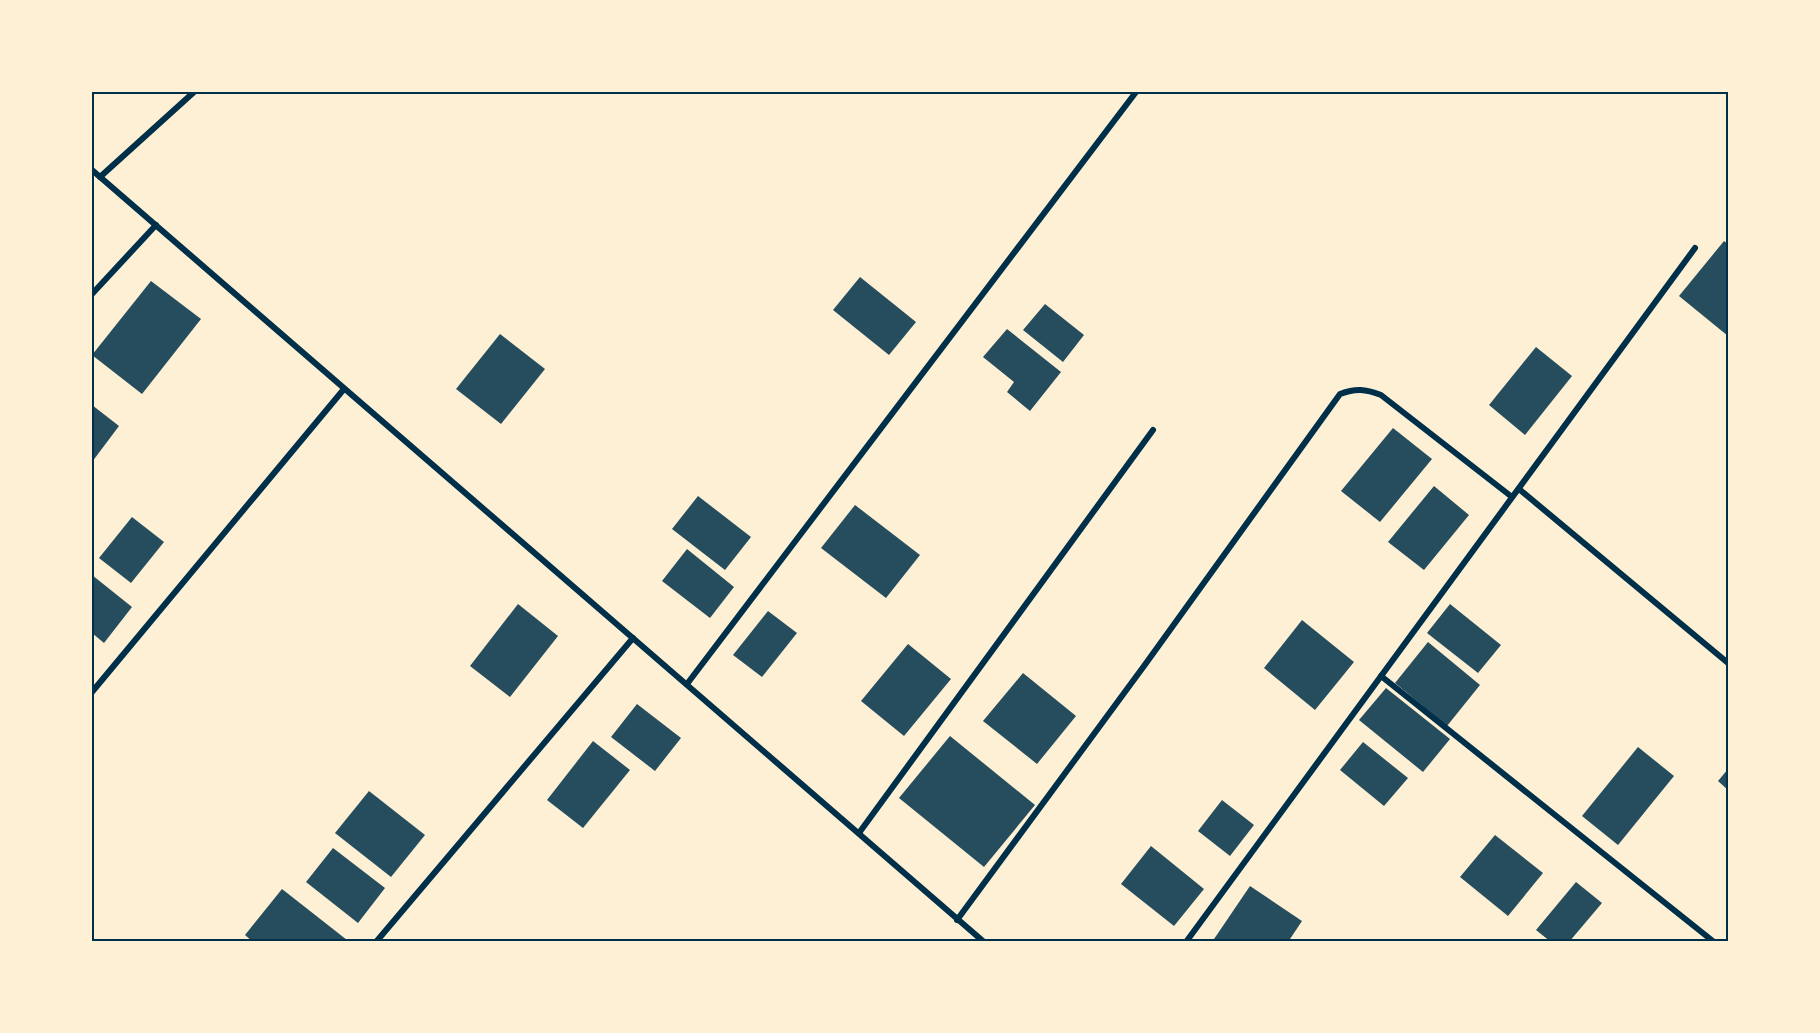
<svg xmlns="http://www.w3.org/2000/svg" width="1820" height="1033" font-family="Raleway,sans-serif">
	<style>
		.building { fill: #264d5e }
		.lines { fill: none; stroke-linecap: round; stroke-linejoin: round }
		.minor { stroke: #003049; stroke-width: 6 }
		.neatline { fill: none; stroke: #003049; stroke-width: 2 }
	</style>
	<rect width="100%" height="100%" fill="#fdf0d5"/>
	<g class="building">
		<polygon points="1724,241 1728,244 1728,336 1679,296"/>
		<polygon points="860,277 916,322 889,355 833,310"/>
		<polygon points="151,281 201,319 142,394 92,355"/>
		<polygon points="1045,304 1084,335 1063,362 1023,330"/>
		<polygon points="1007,329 1061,372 1030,411 1007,392 1014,382 983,357"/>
		<polygon points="500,334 545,369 501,424 456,389"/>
		<polygon points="1536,347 1572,376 1525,435 1489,405"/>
		<polygon points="92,405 119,426 92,462"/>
		<polygon points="1393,428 1432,459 1380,522 1341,491"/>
		<polygon points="1434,486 1469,515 1424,570 1388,542"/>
		<polygon points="698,496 751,537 725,570 672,529"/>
		<polygon points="855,505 920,555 886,598 821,548"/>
		<polygon points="132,517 164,542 131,583 99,558"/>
		<polygon points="687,549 734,587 710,618 662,581"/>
		<polygon points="92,575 132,607 104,643 92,633"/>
		<polygon points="518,604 558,636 510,697 470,666"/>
		<polygon points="1450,604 1501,645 1478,673 1427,633"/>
		<polygon points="768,611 797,633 762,677 733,655"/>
		<polygon points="1302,620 1354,662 1315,710 1264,668"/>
		<polygon points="1428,642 1480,685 1447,726 1395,683"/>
		<polygon points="908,644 951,679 904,736 861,701"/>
		<polygon points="1023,673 1076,716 1037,764 983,721"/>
		<polygon points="1386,688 1450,739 1423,772 1359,720"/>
		<polygon points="637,704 681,738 655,771 611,737"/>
		<polygon points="950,736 1035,805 984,867 899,798"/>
		<polygon points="593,741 630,770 583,828 547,800"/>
		<polygon points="1363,742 1408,778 1384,806 1340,770"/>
		<polygon points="1638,747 1674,776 1618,845 1582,816"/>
		<polygon points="1728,769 1728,790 1718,781"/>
		<polygon points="369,791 425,835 391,877 335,833"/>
		<polygon points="1222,800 1254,825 1230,856 1198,831"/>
		<polygon points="1495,835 1543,873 1508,916 1460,877"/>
		<polygon points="1151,846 1204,889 1174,926 1121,884"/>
		<polygon points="333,848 385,888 358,923 306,882"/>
		<polygon points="1576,882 1602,903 1569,942 1551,942 1536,930"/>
		<polygon points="1250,886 1302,921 1288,942 1212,942"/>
		<polygon points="282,889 347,940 345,942 253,942 245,935"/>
	</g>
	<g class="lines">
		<g class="minor">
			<polyline points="92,170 984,942"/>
			<polyline points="100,177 194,92"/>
			<polyline points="92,294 156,225"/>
			<polyline points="1519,489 1728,663"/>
			<polyline points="1381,676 1714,942"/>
			<polyline points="687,684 1136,92"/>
			<polyline points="92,692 344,389"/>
			<polyline points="859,833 1153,430"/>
			<path d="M957 920 1144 666 1340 394C1356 388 1365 389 1381 395L1512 497"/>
			<polyline points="376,942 633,638"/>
			<polyline points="1186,942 1695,248"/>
		</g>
	</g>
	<rect width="1820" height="1033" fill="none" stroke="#fdf0d5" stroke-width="186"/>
	<rect x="93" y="93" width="1634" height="847" class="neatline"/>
</svg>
